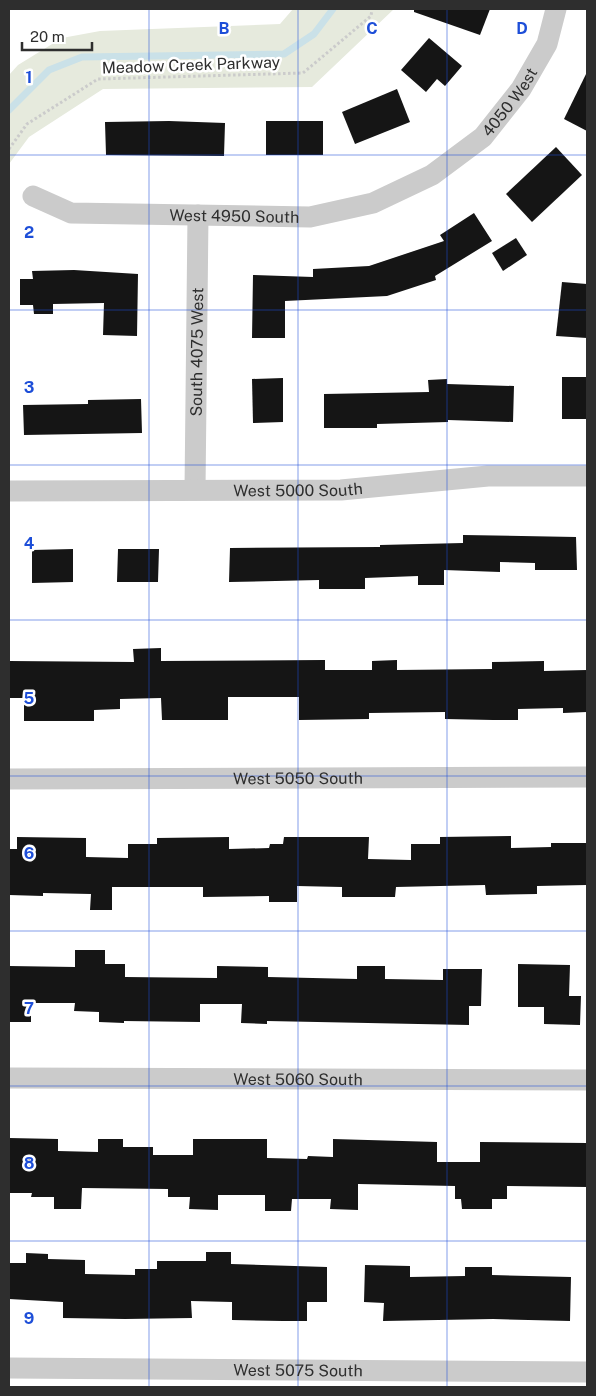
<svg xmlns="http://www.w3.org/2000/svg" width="596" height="1396" font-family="'Public Sans',sans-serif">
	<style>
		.green { fill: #e6eadd }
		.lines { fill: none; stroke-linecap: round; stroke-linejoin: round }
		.stream { stroke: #cae1e8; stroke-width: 7 }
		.building { fill: #151515 }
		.path { stroke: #cbcbcb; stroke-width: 3; stroke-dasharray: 2.5 2.5; stroke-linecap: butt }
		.minor { stroke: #cbcbcb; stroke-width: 21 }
		.grid { fill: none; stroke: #1d4ed8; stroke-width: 1; stroke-opacity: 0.55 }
		.labels { text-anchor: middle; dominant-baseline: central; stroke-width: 5; stroke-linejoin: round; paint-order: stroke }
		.street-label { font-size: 16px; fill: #2e2e2e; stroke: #fff }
		.grid-label { font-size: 16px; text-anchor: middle; font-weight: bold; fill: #1d4ed8; stroke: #fff; stroke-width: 5; stroke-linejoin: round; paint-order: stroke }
	</style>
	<rect width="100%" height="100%" fill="#fff"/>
	<polygon class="green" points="293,9 394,9 312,87 103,89 29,137 9,164 9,75 18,65 62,38 100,31 280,24"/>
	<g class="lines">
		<polyline class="stream" points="9,110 49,70 82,57 284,54 314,34 333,9"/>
	</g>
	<g class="building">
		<polygon points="414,9 490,9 480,35 414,12"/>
		<polygon points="429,38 462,66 445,86 437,79 426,92 401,70"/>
		<polygon points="587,72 587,131 564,119"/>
		<polygon points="397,89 410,122 355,144 342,112"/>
		<polygon points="169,121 225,123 224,156 106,155 105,122"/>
		<rect x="266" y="121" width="57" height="34"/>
		<polygon points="556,147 582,175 532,222 506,194"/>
		<polygon points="474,213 492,241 435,276 436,280 387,296 285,301 285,338 252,338 253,275 313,277 313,269 369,266 444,241 440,235"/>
		<polygon points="516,238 527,255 503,271 492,253"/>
		<polygon points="74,270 138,274 137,336 103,335 104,303 53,304 53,314 34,314 33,305 20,305 20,279 33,279 32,271"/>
		<polygon points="562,282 587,284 587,338 556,336"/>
		<rect x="562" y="377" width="25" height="42"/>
		<polygon points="283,378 283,422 253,423 252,379"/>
		<polygon points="447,379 447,384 514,386 513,422 448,420 448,422 377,424 377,428 324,428 324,394 429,392 428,380"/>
		<polygon points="141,399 142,433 24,435 23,405 88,404 88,400"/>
		<polygon points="463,535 576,537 577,570 535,570 535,563 500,562 500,572 444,570 444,585 418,585 418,576 365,578 365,589 319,589 319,580 229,582 230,548 380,547 380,545 463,543"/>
		<polygon points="73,549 73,582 32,583 32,550"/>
		<polygon points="118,549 159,549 158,582 117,582"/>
		<polygon points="161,648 161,661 325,660 325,670 372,670 372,661 397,660 397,670 492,669 492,662 544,661 544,671 587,670 587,712 563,713 563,708 518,709 518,720 493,720 445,719 445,712 369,713 369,719 299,720 299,697 228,697 228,720 162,720 161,698 120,699 120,709 94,710 94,721 24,721 24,698 9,698 9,661 134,662 133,649"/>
		<polygon points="511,836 511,848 551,847 551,843 587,843 587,885 537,886 537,894 486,895 485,885 396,887 395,897 342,897 342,887 297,886 297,902 269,902 269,896 203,897 203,887 112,887 112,910 90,910 91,894 43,893 43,896 9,895 9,849 17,849 17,837 86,838 86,857 128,858 128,844 157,844 157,838 229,837 229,849 269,848 270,844 283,844 284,837 369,837 368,859 411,860 411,844 440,844 440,837"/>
		<polygon points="75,950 105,950 105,964 125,964 125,977 217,978 217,966 268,967 268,977 357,979 357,966 385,966 385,979 443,980 443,969 482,969 481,1006 469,1006 469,1025 267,1021 267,1024 241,1023 242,1004 200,1004 200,1022 124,1021 124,1023 99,1022 99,1012 74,1011 75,1003 31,1003 31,1022 9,1022 9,966 75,967"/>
		<polygon points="518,964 570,965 569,996 581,996 580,1025 544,1024 544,1007 518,1007"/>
		<polygon points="9,1138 58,1139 58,1151 98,1152 98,1139 123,1139 123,1147 153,1147 153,1155 193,1155 193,1139 267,1139 267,1158 307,1159 308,1156 333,1157 333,1139 437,1142 437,1162 480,1162 480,1142 587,1143 587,1187 507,1186 507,1199 492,1199 492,1209 462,1209 461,1199 455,1199 455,1186 358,1184 358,1210 330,1209 331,1199 292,1199 291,1211 265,1211 265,1195 218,1195 218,1210 189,1209 190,1197 168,1197 168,1189 82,1188 81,1209 54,1209 54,1197 31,1197 32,1193 9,1193"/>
		<polygon points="206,1252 231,1252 231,1264 327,1267 327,1302 307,1302 307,1321 283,1321 232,1320 232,1302 191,1301 192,1318 125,1319 63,1318 63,1302 9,1299 9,1263 26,1263 26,1253 48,1254 48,1259 85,1260 85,1274 135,1275 135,1269 157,1269 157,1261 206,1261"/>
		<polygon points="365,1265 410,1266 410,1277 465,1276 465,1267 492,1267 492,1275 571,1277 570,1321 493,1319 383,1321 384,1303 364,1302"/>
	</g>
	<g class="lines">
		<polyline class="path" points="9,149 27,124 98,79 303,73 371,16 372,9"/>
		<g class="minor">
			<path id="s1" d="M33 196 71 213 310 217 373 203 432 175 483 137 521 89 547 44 556 9"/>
			<path id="s2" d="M195 490 198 215"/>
			<path id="s3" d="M9 491 341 490 488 476H587"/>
			<path id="s4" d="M9 779 587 777"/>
			<path id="s5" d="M9 1078 587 1080"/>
			<path id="s6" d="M9 1368 587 1372"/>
		</g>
	</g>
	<path class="grid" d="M149 9V1387M298 9V1387M447 9V1387M9 155H587M9 310H587M9 465H587M9 620H587M9 776H587M9 931H587M9 1086H587M9 1241H587"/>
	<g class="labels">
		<g class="street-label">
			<text transform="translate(191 65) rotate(-2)">Meadow Creek Parkway</text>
			<text stroke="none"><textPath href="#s1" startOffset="518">4050 West</textPath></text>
			<text stroke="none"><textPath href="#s1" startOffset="205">West 4950 South</textPath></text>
			<text stroke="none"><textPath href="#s2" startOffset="138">South 4075 West</textPath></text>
			<text stroke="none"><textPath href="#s3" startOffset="289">West 5000 South</textPath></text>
			<text stroke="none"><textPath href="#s4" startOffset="289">West 5050 South</textPath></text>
			<text stroke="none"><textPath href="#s5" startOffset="289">West 5060 South</textPath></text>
			<text stroke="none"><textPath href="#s6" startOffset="289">West 5075 South</textPath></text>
		</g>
	</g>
	<g class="grid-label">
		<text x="224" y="34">B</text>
		<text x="372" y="34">C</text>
		<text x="522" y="34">D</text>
		<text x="29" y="83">1</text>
		<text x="29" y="238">2</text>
		<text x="29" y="393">3</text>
		<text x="29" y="549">4</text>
		<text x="29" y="704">5</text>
		<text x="29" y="859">6</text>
		<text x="29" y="1014">7</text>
		<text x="29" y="1169">8</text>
		<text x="29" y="1324">9</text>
	</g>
	<rect width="596" height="1396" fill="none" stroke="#2e2e2e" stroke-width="20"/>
	<path d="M22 42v8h70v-8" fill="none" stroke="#2e2e2e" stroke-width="2.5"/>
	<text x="30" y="42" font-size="15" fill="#2e2e2e" stroke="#ffffff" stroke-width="4" paint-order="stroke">20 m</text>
</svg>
